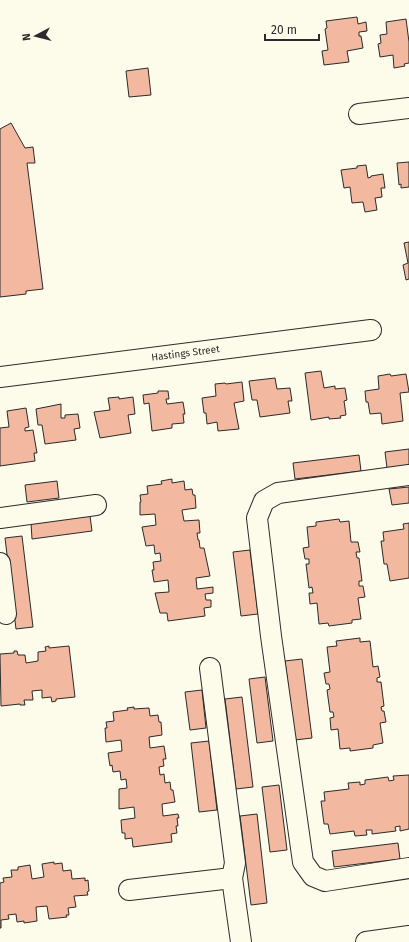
<svg xmlns="http://www.w3.org/2000/svg" width="409" height="942" font-family="'Fira Sans',sans-serif">
	<style>
		.building { fill: #f2b8a0; stroke: #2b2b2b }
		.lines { fill: none; stroke-linecap: round; stroke-linejoin: round }
		.minor-casing { stroke: #2b2b2b; stroke-width: 22 }
		.minor { stroke: #fdfbea; stroke-width: 20 }
		.labels { text-anchor: middle; dominant-baseline: central; stroke-width: 3; stroke-linejoin: round; paint-order: stroke }
		.street-label { font-size: 10px; fill: #2b2b2b; stroke: #fdfbea }
	</style>
	<rect width="100%" height="100%" fill="#fdfbea"/>
	<g class="building">
		<polygon points="357,17 358,24 366,22 367,31 359,32 359,36 361,36 363,48 347,51 349,62 324,65 322,51 328,50 325,29 327,28 326,21"/>
		<polygon points="406,19 409,42 409,63 404,64 405,66 394,68 393,55 380,57 378,44 381,43 380,35 387,34 386,22"/>
		<polygon points="148,68 151,95 129,97 126,71"/>
		<polygon points="11,123 25,148 33,147 35,163 27,163 43,289 26,291 26,294 0,297 0,129"/>
		<polygon points="409,162 409,187 401,188 401,184 399,185 397,163"/>
		<polygon points="366,165 368,178 371,177 371,176 383,174 385,188 381,188 382,197 375,198 377,210 365,212 363,202 352,203 350,187 344,188 341,170 357,168 357,166"/>
		<polygon points="409,242 409,279 406,280 403,265 408,263 404,243"/>
		<polygon points="321,371 324,388 335,386 335,389 345,388 347,400 344,401 346,415 340,416 341,418 329,419 329,417 311,420 305,373"/>
		<polygon points="390,374 391,376 406,374 409,392 400,393 403,421 382,424 381,413 370,414 368,402 366,402 365,391 379,389 378,376"/>
		<polygon points="275,378 277,389 290,388 292,401 288,401 290,413 260,417 257,400 252,400 249,381"/>
		<polygon points="242,382 244,401 234,403 239,429 218,431 217,422 207,424 206,413 204,413 202,398 216,396 215,384 225,383 226,384"/>
		<polygon points="158,391 168,391 169,399 166,399 167,404 183,402 185,414 183,414 184,423 172,424 172,428 152,431 149,403 144,404 143,395 158,393"/>
		<polygon points="119,397 119,399 133,397 135,414 128,415 131,433 100,438 94,412 110,410 108,398"/>
		<polygon points="61,404 61,418 65,418 65,415 78,414 80,428 74,429 76,440 45,444 42,425 38,425 36,409"/>
		<polygon points="26,408 29,427 25,428 25,431 33,430 37,453 34,453 35,461 0,466 0,428 9,427 7,411"/>
		<polygon points="409,449 409,465 387,468 385,452"/>
		<polygon points="359,455 361,471 295,479 293,463"/>
		<polygon points="172,479 172,483 184,481 185,490 192,489 193,495 195,495 196,508 182,510 184,521 199,520 200,533 197,533 198,540 199,540 200,548 204,548 210,576 196,578 197,589 213,587 213,593 205,594 206,600 211,600 211,607 204,608 205,616 168,621 167,613 160,613 155,593 169,592 168,580 154,582 152,570 154,570 153,562 161,561 160,553 155,554 154,545 146,546 142,527 156,525 155,514 140,515 140,502 141,502 140,495 148,494 147,486 162,484 161,481"/>
		<polygon points="57,481 59,498 27,502 25,485"/>
		<polygon points="409,487 409,503 392,505 389,489"/>
		<polygon points="90,516 92,531 32,539 31,523"/>
		<polygon points="339,519 340,522 349,521 351,542 358,542 360,552 356,552 357,558 359,558 362,581 359,581 359,586 363,586 365,597 358,598 361,619 352,620 352,623 329,626 328,623 319,624 317,603 310,604 309,593 313,593 312,587 309,588 306,564 309,564 309,559 305,559 303,548 309,547 307,527 316,526 316,522"/>
		<polygon points="409,523 409,578 390,581 387,564 384,564 381,541 384,541 383,532 404,529 403,524"/>
		<polygon points="22,536 33,627 16,629 5,538"/>
		<polygon points="250,550 258,614 241,616 233,552"/>
		<polygon points="360,638 360,642 370,641 373,667 378,666 380,677 377,678 377,682 381,682 384,706 381,707 382,711 384,711 386,722 380,723 383,743 373,745 373,748 350,751 350,748 340,749 338,729 331,730 330,718 334,717 333,712 330,712 327,690 330,689 329,684 326,684 324,673 330,672 327,647 337,646 336,641"/>
		<polygon points="49,646 49,648 69,646 75,697 56,699 56,701 52,702 51,697 42,698 42,690 32,691 33,700 24,700 25,705 20,705 20,704 1,706 0,654 14,653 14,651 17,651 18,655 25,655 26,663 38,661 38,652 46,651 45,647"/>
		<polygon points="302,659 312,738 295,740 285,661"/>
		<polygon points="265,677 273,741 257,743 249,679"/>
		<polygon points="202,690 206,728 190,730 185,692"/>
		<polygon points="242,697 253,787 236,789 225,699"/>
		<polygon points="134,707 134,709 149,708 150,716 158,715 159,722 161,722 162,735 149,737 150,748 164,746 166,759 163,759 164,766 159,767 160,775 164,774 165,783 170,782 171,790 173,790 175,802 162,804 163,816 178,814 179,818 177,818 178,826 176,826 177,833 171,834 172,842 133,847 132,838 125,839 125,833 122,833 121,820 135,818 134,807 119,809 119,789 127,788 126,779 121,780 120,771 113,772 112,765 110,766 108,753 122,751 121,740 106,742 105,728 107,728 106,722 114,721 113,712 128,710 127,708"/>
		<polygon points="209,741 217,810 199,812 191,743"/>
		<polygon points="409,775 409,829 400,831 400,826 395,827 396,831 372,834 372,830 366,830 367,835 355,836 354,831 330,834 328,824 324,824 321,801 325,801 324,792 349,789 348,783 360,782 360,785 365,784 365,780 388,777 389,781 394,780 393,776"/>
		<polygon points="279,785 287,850 270,852 262,787"/>
		<polygon points="257,814 267,903 251,905 240,816"/>
		<polygon points="398,843 400,859 334,867 332,851"/>
		<polygon points="54,862 54,864 62,863 63,871 71,870 72,879 85,878 85,881 88,880 89,891 87,892 88,895 74,896 76,907 68,908 69,915 66,915 67,917 49,919 47,906 36,907 37,921 24,923 24,921 17,922 16,914 8,915 9,919 1,920 1,928 0,928 0,883 4,882 3,878 12,877 11,870 18,870 18,867 30,865 32,879 44,877 42,864"/>
	</g>
	<g class="lines">
		<g class="minor-casing">
			<g id="minor">
				<polyline points="359,114 409,108"/>
				<path id="s1" d="M0 377 371 330"/>
				<polyline points="409,475 278,493 264,501 257,518 271,636 303,862 313,876 325,881 409,868"/>
				<polyline points="0,518 96,505"/>
				<polyline points="0,563 6,614"/>
				<polyline points="210,668 235,863 232,878 241,942"/>
				<polyline points="129,890 232,878"/>
				<polyline points="366,942 409,936"/>
			</g>
		</g>
		<use href="#minor" class="minor"/>
	</g>
	<g class="labels">
		<g class="street-label">
			<text stroke="none"><textPath href="#s1" startOffset="187">Hastings Street</textPath></text>
		</g>
	</g>
	<g transform="translate(36 36) rotate(263)" stroke="#fdfbea" stroke-width="3" paint-order="stroke">
	<path d="M0-3L7 15L0 10L-7 15Z" fill="#2b2b2b"/>
	<text y="-6" font-size="11" font-weight="bold" text-anchor="middle" fill="#2b2b2b">N</text>
	</g>
	<path d="M265 34v6h54v-6" fill="none" stroke="#2b2b2b" stroke-width="2"/>
	<text x="271" y="34" font-size="12" fill="#2b2b2b" stroke="#fdfbea" stroke-width="3" paint-order="stroke">20 m</text>
</svg>
